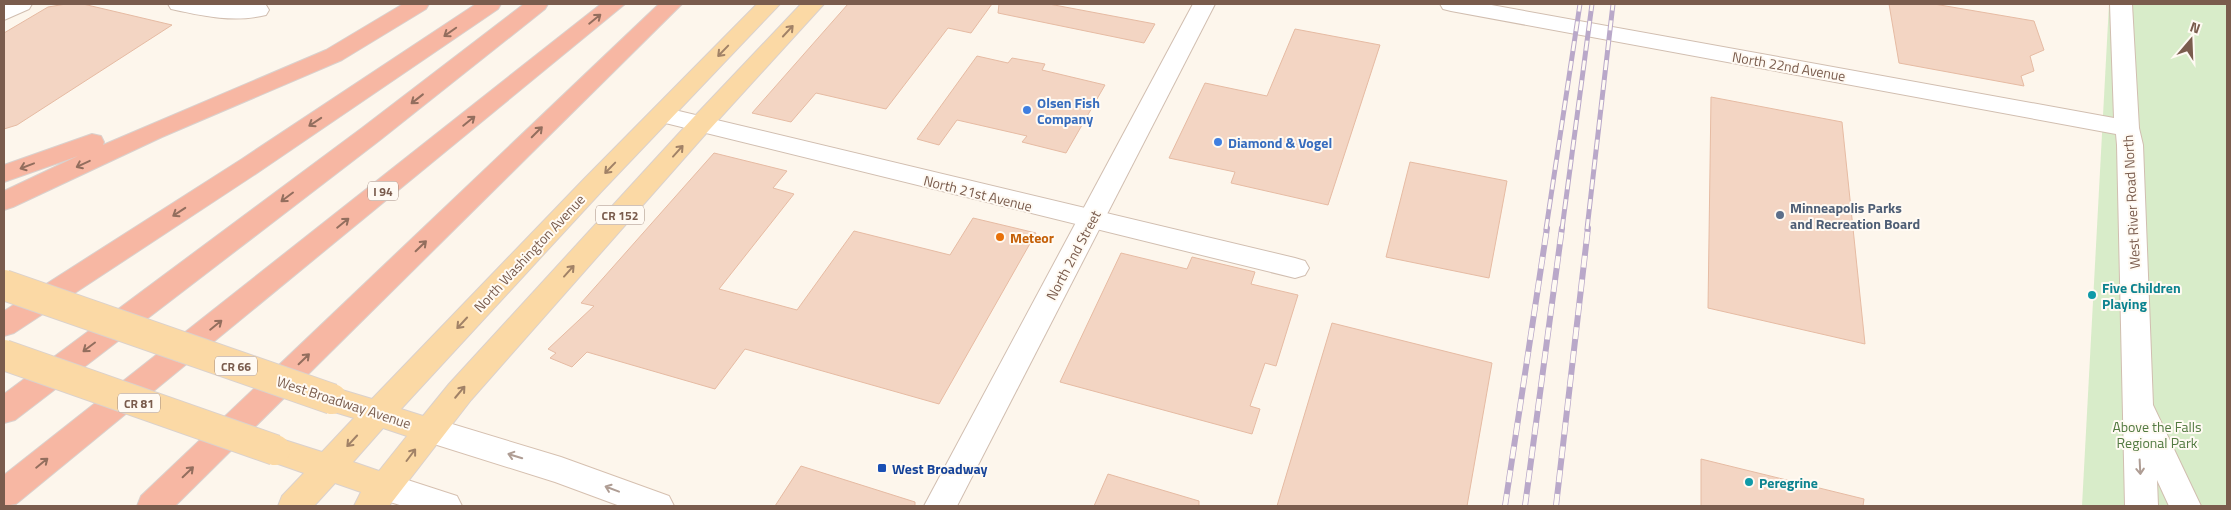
<svg xmlns="http://www.w3.org/2000/svg" width="2231" height="510" font-family="'Titillium Web',sans-serif">
	<style>
		.green { fill: #d8ecc9 }
		.building { fill: #f3d5c3; stroke: #e6bba3 }
		.lines { fill: none; stroke-linecap: round; stroke-linejoin: round }
		.minor-casing { stroke: #d1beb0; stroke-width: 2 }
		.tertiary-casing { stroke: #d1beb0; stroke-width: 2 }
		.secondary-casing { stroke: #d6c0b0; stroke-width: 2 }
		.primary-casing { stroke: #dad1cd; stroke-width: 2 }
		.motorway-casing { stroke: #dad1cd; stroke-width: 2 }
		.minor { fill: #fff; fill-rule: evenodd }
		.tertiary { fill: #fff; fill-rule: evenodd }
		.secondary { fill: #fff; fill-rule: evenodd }
		.primary { fill: #fbd9a5; fill-rule: evenodd }
		.motorway { fill: #f7b7a3; fill-rule: evenodd }
		.rail-far1-casing { stroke: #b9a8c9; stroke-width: 5 }
		.rail-casing { stroke: #b9a8c9; stroke-width: 6 }
		.rail-far1 { stroke: #fffaf3; stroke-width: 3; stroke-dasharray: 10; stroke-linecap: butt }
		.rail { stroke: #fffaf3; stroke-width: 4.5; stroke-dasharray: 12; stroke-linecap: butt }
		.primary-bridge-casing { stroke: #dad1cd; stroke-width: 32; stroke-linecap: butt }
		.primary-bridge { stroke: #fbd9a5; stroke-width: 30 }
		.oneway { stroke: #936e5e }
		.oneway2 { stroke: #a18267 }
		.oneway3 { stroke: #af9d94 }
		.shop-dot { fill: #3f7fe0; stroke: #fffaf3; stroke-width: 2 }
		.service-dot { fill: #5c6f8a; stroke: #fffaf3; stroke-width: 2 }
		.food-dot { fill: #e8710a; stroke: #fffaf3; stroke-width: 2 }
		.culture-dot { fill: #0f9aa8; stroke: #fffaf3; stroke-width: 2 }
		.transit-dot { fill: #1a4fb4; stroke: #fffaf3; stroke-width: 2 }
		.labels { text-anchor: middle; dominant-baseline: central; stroke-width: 4; stroke-linejoin: round; paint-order: stroke }
		.shield { fill: #fffaf3; stroke: #a28b7f; stroke-width: 1 }
		.shield-label { font-size: 12px; font-weight: bold; fill: #7a5c4d }
		.street-label { font-size: 14px; fill: #7a5c4d; stroke: #fffaf3 }
		.shop-label { font-size: 14px; font-weight: bold; fill: #366cbe; stroke: #fffaf3; text-anchor: start }
		.service-label { font-size: 14px; font-weight: bold; fill: #4e5e75; stroke: #fffaf3; text-anchor: start }
		.food-label { font-size: 14px; font-weight: bold; fill: #c56008; stroke: #fffaf3; text-anchor: start }
		.culture-label { font-size: 14px; font-weight: bold; fill: #0d838f; stroke: #fffaf3; text-anchor: start }
		.park-label { font-size: 14px; fill: #537a41; stroke: #fffaf3 }
		.transit-label { font-size: 14px; font-weight: bold; fill: #164399; stroke: #fffaf3; text-anchor: start }
	</style>
	<rect width="100%" height="100%" fill="#fdf6ec"/>
	<polygon class="green" points="2109,4 2227,4 2227,506 2082,506"/>
	<g class="building">
		<polygon points="66,4 83,4 172,25 17,125 4,129 4,33 48,7"/>
		<polygon points="848,4 992,4 971,33 948,28 886,109 816,93 791,122 752,113"/>
		<polygon points="999,4 1049,4 1155,24 1144,43 998,13"/>
		<polygon points="1889,4 1934,4 2034,21 2044,50 2030,56 2034,71 2021,76 2024,86 1899,63"/>
		<polygon points="1295,29 1380,45 1328,205 1231,183 1235,172 1169,158 1205,83 1267,96"/>
		<polygon points="977,56 1008,63 1012,58 1045,64 1042,70 1105,85 1066,153 1022,142 1027,136 957,120 939,145 917,139"/>
		<polygon points="1711,97 1842,122 1865,344 1708,308"/>
		<polygon points="714,153 787,171 773,188 794,194 719,289 797,310 854,231 950,255 973,218 1036,233 939,404 745,349 715,389 587,352 572,367 550,358 556,353 548,349 594,306 581,303"/>
		<polygon points="1410,162 1507,181 1489,278 1386,257"/>
		<polygon points="1121,253 1187,269 1192,257 1255,272 1251,284 1298,295 1276,366 1265,363 1250,406 1260,409 1252,434 1060,382"/>
		<polygon points="1332,323 1492,363 1467,506 1277,506"/>
		<polygon points="1701,459 1864,499 1863,506 1701,506"/>
		<polygon points="801,466 915,502 915,506 775,506"/>
		<polygon points="1108,474 1199,501 1199,506 1094,506"/>
	</g>
	<g class="lines">
		<g class="minor-casing">
			<g id="minor">
				<polygon points="4,4 32,4 29,9 4,20"/>
				<path d="M168 4H259L266 5 269 10 266 15C234 23 203 16 171 9Z"/>
				<polygon points="1440,4 1486,4 2114,118 2110,4 2132,4 2139,128 2143,145 2153,405 2201,506 2169,506 2157,480 2158,506 2125,506 2117,145 2116,134 1451,11 1443,9"/>
				<polygon points="662,107 1295,258 1305,261 1309,268 1305,275 1295,278 653,120 650,115 653,110"/>
			</g>
		</g>
		<g class="tertiary-casing">
			<polygon id="tertiary" points="1193,4 1215,4 957,506 924,506"/>
		</g>
		<g class="secondary-casing">
			<g id="secondary">
				<polygon points="429,417 561,457 669,496 674,506 620,506 555,482 418,439 413,430 418,421"/>
				<polygon points="386,473 457,496 462,506 403,506 374,497 370,487 374,477"/>
			</g>
		</g>
		<g class="primary-casing">
			<path id="primary" d="M757 4H780L601 192 401 409 423 416 449 384 692 119 801 4H824L710 129 471 400 389 506H354L361 492 335 483 314 506H278L282 496 304 473 264 459 259 450 264 441 275 437 322 452 354 418 321 408 317 399 321 390 332 387 372 399 583 180ZM383 428 407 436 379 471 353 462Z"/>
		</g>
		<g class="motorway-casing">
			<g id="motorway">
				<polygon points="403,4 429,4 426,9 342,60 162,137 13,207 4,210 4,191 78,156 4,182 4,165 92,134 101,136 104,142 103,145 326,50"/>
				<polygon points="476,4 501,4 498,9 260,171 14,333 4,336 4,311 242,159"/>
				<polygon points="524,4 548,4 545,9 380,140 15,420 4,423 4,394 362,128"/>
				<polygon points="601,4 625,4 16,504 4,506 4,475"/>
				<polygon points="659,4 682,4 175,506 137,506 141,496"/>
			</g>
		</g>
		<use href="#minor" class="minor"/>
		<use href="#tertiary" class="tertiary"/>
		<use href="#secondary" class="secondary"/>
		<use href="#primary" class="primary"/>
		<use href="#motorway" class="motorway"/>
		<g class="rail-far1-casing">
			<g id="rail-far1">
				<polyline points="1546,229 1580,4"/>
				<polyline points="1562,229 1592,4"/>
				<polyline points="1587,229 1613,4"/>
			</g>
		</g>
		<g class="rail-casing">
			<g id="rail">
				<polyline points="1505,506 1547,228"/>
				<polyline points="1525,506 1562,228"/>
				<polyline points="1556,506 1588,228"/>
			</g>
		</g>
		<use href="#rail-far1" class="rail-far1"/>
		<use href="#rail" class="rail"/>
		<g class="primary-bridge-casing">
			<g id="primary-bridge">
				<polyline points="4,285 332,399"/>
				<polyline points="4,355 275,450"/>
			</g>
		</g>
		<use href="#primary-bridge" class="primary-bridge"/>
	</g>
	<defs><path id="oneway-shaft" d="M-6 0H5M1.5-3L5.5 0L1.5 3" fill="none" stroke-width="1.6" stroke-linecap="round" stroke-linejoin="round" transform="scale(1.25)"/></defs>
	<g class="oneway">
		<use href="#oneway-shaft" transform="translate(595 19) rotate(-39)"/>
		<use href="#oneway-shaft" transform="translate(450 32) rotate(145)"/>
		<use href="#oneway-shaft" transform="translate(417 99) rotate(142)"/>
		<use href="#oneway-shaft" transform="translate(469 121) rotate(-39)"/>
		<use href="#oneway-shaft" transform="translate(315 122) rotate(146)"/>
		<use href="#oneway-shaft" transform="translate(537 132) rotate(-45)"/>
		<use href="#oneway-shaft" transform="translate(83 164) rotate(155)"/>
		<use href="#oneway-shaft" transform="translate(27 166) rotate(159)"/>
		<use href="#oneway-shaft" transform="translate(287 197) rotate(143)"/>
		<use href="#oneway-shaft" transform="translate(179 212) rotate(147)"/>
		<use href="#oneway-shaft" transform="translate(343 223) rotate(-39)"/>
		<use href="#oneway-shaft" transform="translate(421 246) rotate(-44)"/>
		<use href="#oneway-shaft" transform="translate(216 325) rotate(-39)"/>
		<use href="#oneway-shaft" transform="translate(89 347) rotate(143)"/>
		<use href="#oneway-shaft" transform="translate(304 359) rotate(-44)"/>
		<use href="#oneway-shaft" transform="translate(42 463) rotate(-39)"/>
		<use href="#oneway-shaft" transform="translate(188 472) rotate(-44)"/>
	</g>
	<g class="oneway2">
		<use href="#oneway-shaft" transform="translate(788 31) rotate(-47)"/>
		<use href="#oneway-shaft" transform="translate(723 51) rotate(134)"/>
		<use href="#oneway-shaft" transform="translate(678 151) rotate(-48)"/>
		<use href="#oneway-shaft" transform="translate(610 168) rotate(134)"/>
		<use href="#oneway-shaft" transform="translate(569 271) rotate(-48)"/>
		<use href="#oneway-shaft" transform="translate(462 323) rotate(133)"/>
		<use href="#oneway-shaft" transform="translate(460 392) rotate(-50)"/>
		<use href="#oneway-shaft" transform="translate(352 441) rotate(133)"/>
		<use href="#oneway-shaft" transform="translate(411 455) rotate(-53)"/>
	</g>
	<g class="oneway3">
		<use href="#oneway-shaft" transform="translate(515 456) rotate(-163)"/>
		<use href="#oneway-shaft" transform="translate(2140 467) rotate(87)"/>
		<use href="#oneway-shaft" transform="translate(612 489) rotate(-159)"/>
	</g>
	<g class="shop-dot">
		<circle cx="1027" cy="110" r="5"/>
		<circle cx="1218" cy="142" r="5"/>
	</g>
	<circle class="service-dot" cx="1780" cy="215" r="5"/>
	<circle class="food-dot" cx="1000" cy="237" r="5"/>
	<g class="culture-dot">
		<circle cx="2092" cy="295" r="5"/>
		<circle cx="1749" cy="482" r="5"/>
	</g>
	<rect class="transit-dot" x="877" y="463" width="10" height="10" rx="2.5"/>
	<g class="labels">
		<g class="shield">
			<rect x="368" y="181.5" width="30" height="19" rx="4"/>
			<rect x="596" y="205.5" width="48" height="19" rx="4"/>
			<rect x="215" y="356.5" width="42" height="19" rx="4"/>
			<rect x="118" y="393.5" width="42" height="19" rx="4"/>
		</g>
		<g class="shield-label">
			<text x="383" y="191">I 94</text>
			<text x="620" y="215">CR 152</text>
			<text x="236" y="366">CR 66</text>
			<text x="139" y="403">CR 81</text>
		</g>
		<g class="street-label">
			<text transform="translate(1789 66) rotate(10)">North 22nd Avenue</text>
			<text transform="translate(978 193) rotate(14)">North 21st Avenue</text>
			<text transform="translate(2131 202) rotate(-93)">West River Road North</text>
			<text transform="translate(529 253) rotate(-47)">North Washington Avenue</text>
			<text transform="translate(1073 255) rotate(-62)">North 2nd Street</text>
			<text transform="translate(344 402) rotate(18)">West Broadway Avenue</text>
		</g>
		<g class="shop-label">
			<text x="1037" y="102">Olsen Fish<tspan x="1037" dy="16">Company</tspan></text>
			<text x="1228" y="142">Diamond &amp; Vogel</text>
		</g>
		<g class="service-label">
			<text x="1790" y="207">Minneapolis Parks<tspan x="1790" dy="16">and Recreation Board</tspan></text>
		</g>
		<g class="food-label">
			<text x="1010" y="237">Meteor</text>
		</g>
		<g class="culture-label">
			<text x="2102" y="287">Five Children<tspan x="2102" dy="16">Playing</tspan></text>
			<text x="1759" y="482">Peregrine</text>
		</g>
		<g class="park-label">
			<text x="2157" y="426">Above the Falls<tspan x="2157" dy="16">Regional Park</tspan></text>
		</g>
		<g class="transit-label">
			<text x="892" y="468">West Broadway</text>
		</g>
	</g>
	<rect width="2231" height="510" fill="none" stroke="#7a5c4d" stroke-width="10"/>
	<g transform="translate(2191 40) rotate(19)" stroke="#fffaf3" stroke-width="4" paint-order="stroke">
	<path d="M0-4L9 19L0 12L-9 19Z" fill="#7a5c4d"/>
	<text y="-8" font-size="14" font-weight="bold" text-anchor="middle" fill="#7a5c4d">N</text>
	</g>
</svg>
